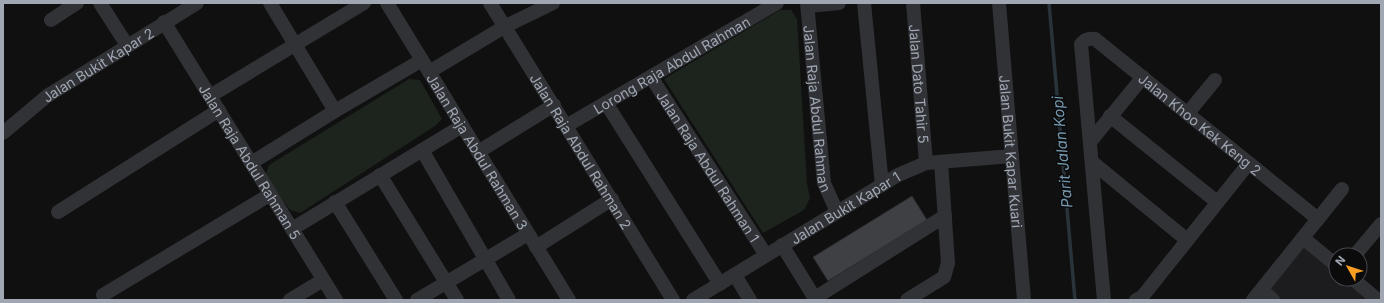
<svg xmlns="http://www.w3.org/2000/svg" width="1384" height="303" font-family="Inter,sans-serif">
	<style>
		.built { fill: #1c1c1e }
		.green { fill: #1c241d }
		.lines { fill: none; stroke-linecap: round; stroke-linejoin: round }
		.stream { stroke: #29343a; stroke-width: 3.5 }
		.building { fill: #3e4044; stroke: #2a2a2d }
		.minor { stroke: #313236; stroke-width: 14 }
		.labels { text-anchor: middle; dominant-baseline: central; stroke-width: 3; stroke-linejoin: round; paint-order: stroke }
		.street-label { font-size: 14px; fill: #a0a7b3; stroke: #0b0b0c }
		.water-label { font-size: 15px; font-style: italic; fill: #7599b0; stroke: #0b0b0c }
	</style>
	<rect width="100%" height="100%" fill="#101011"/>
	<polygon class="built" points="1304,244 1336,269 1336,279 1348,279 1375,300 1279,300 1267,290"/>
	<g class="green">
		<polygon points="780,10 791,10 797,19 807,184 810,198 804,210 763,233 664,79"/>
		<polygon points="409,79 420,80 442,119 435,126 300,213 290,210 265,176 269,165"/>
	</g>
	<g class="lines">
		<polyline class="stream" points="1049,3 1075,300"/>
	</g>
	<polygon class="building" points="912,196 927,220 828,281 813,257"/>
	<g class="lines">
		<g class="minor">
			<polyline points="100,3 127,45"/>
			<polyline points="270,3 335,111"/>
			<path id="s1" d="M387 3 569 300"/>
			<path id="s2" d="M490 3 673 300"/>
			<path id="s3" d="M807 3 824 183 837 212"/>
			<polyline points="864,3 882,185"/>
			<path id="s4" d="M913 3 926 163"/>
			<path id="s5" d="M999 3 1024 300"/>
			<polyline points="808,6 839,3"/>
			<polyline points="51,20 77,3"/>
			<path id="s6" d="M164 22 336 300"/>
			<polyline points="429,72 504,27 553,3"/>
			<path id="s7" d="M651 77 766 255"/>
			<polyline points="210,96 364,3"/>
			<polyline points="606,103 720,284"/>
			<polyline points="1188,113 1215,80"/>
			<polyline points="1110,116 1217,202"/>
			<path id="s8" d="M566 126 777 3"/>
			<path id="s9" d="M3 133 47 96 197 3"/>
			<polyline points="1090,142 1143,77"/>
			<polyline points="422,150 509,300"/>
			<polyline points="478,152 554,105"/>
			<polyline points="1092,162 1187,240"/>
			<polyline points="251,163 335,111 422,60"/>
			<polyline points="380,175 457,300"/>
			<polyline points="335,202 396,300"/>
			<polyline points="58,212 219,110"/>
			<polyline points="292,229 462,126"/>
			<polyline points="1303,238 1336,265"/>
			<polyline points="782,245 816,300"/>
			<polyline points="536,247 612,199"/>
			<polyline points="1355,255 1381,224"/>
			<polyline points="735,275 750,300"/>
			<polyline points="1353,279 1378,300"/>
			<polyline points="1262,290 1273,300"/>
			<polyline points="103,295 271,194"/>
			<polyline points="815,298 945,216"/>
			<polyline points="290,300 323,280"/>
			<polyline points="417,300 528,234"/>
			<path id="s10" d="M693 300 898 175 926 163 1012 156"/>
			<polyline points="907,300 944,277 948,263 941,162"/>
			<path id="s11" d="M1104 300 1081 44C1085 39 1089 38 1095 39L1318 219"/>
			<polyline points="1136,300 1142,297 1249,163"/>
			<polyline points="1253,300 1342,189"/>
		</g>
	</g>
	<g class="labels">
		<g class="street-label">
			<text stroke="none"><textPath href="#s9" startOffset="117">Jalan Bukit Kapar 2</textPath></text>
			<text stroke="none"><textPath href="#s8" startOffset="122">Lorong Raja Abdul Rahman</textPath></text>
			<text stroke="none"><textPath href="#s4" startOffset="81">Jalan Dato Tahir 5</textPath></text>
			<text stroke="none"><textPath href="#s3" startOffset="106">Jalan Raja Abdul Rahman</textPath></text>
			<text stroke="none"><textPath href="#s11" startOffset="408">Jalan Khoo Kek Keng 2</textPath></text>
			<text stroke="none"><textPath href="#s2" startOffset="174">Jalan Raja Abdul Rahman 2</textPath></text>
			<text stroke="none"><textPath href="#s5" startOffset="149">Jalan Bukit Kapar Kuari</textPath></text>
			<text stroke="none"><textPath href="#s1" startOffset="174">Jalan Raja Abdul Rahman 3</textPath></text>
			<text stroke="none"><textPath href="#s6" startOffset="164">Jalan Raja Abdul Rahman 5</textPath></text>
			<text stroke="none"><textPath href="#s7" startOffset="106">Jalan Raja Abdul Rahman 1</textPath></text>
			<text stroke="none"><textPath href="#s10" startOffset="178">Jalan Bukit Kapar 1</textPath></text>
		</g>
		<g class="water-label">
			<text transform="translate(1062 152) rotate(-95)">Parit Jalan Kopi</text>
		</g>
	</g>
	<rect width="1384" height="303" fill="none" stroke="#a0a7b3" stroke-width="8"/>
	<g transform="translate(1348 267) rotate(309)"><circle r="19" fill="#0b0b0c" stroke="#47494f"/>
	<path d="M0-3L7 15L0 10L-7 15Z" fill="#f89f21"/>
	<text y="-6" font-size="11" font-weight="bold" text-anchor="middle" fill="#a0a7b3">N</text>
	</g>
</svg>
